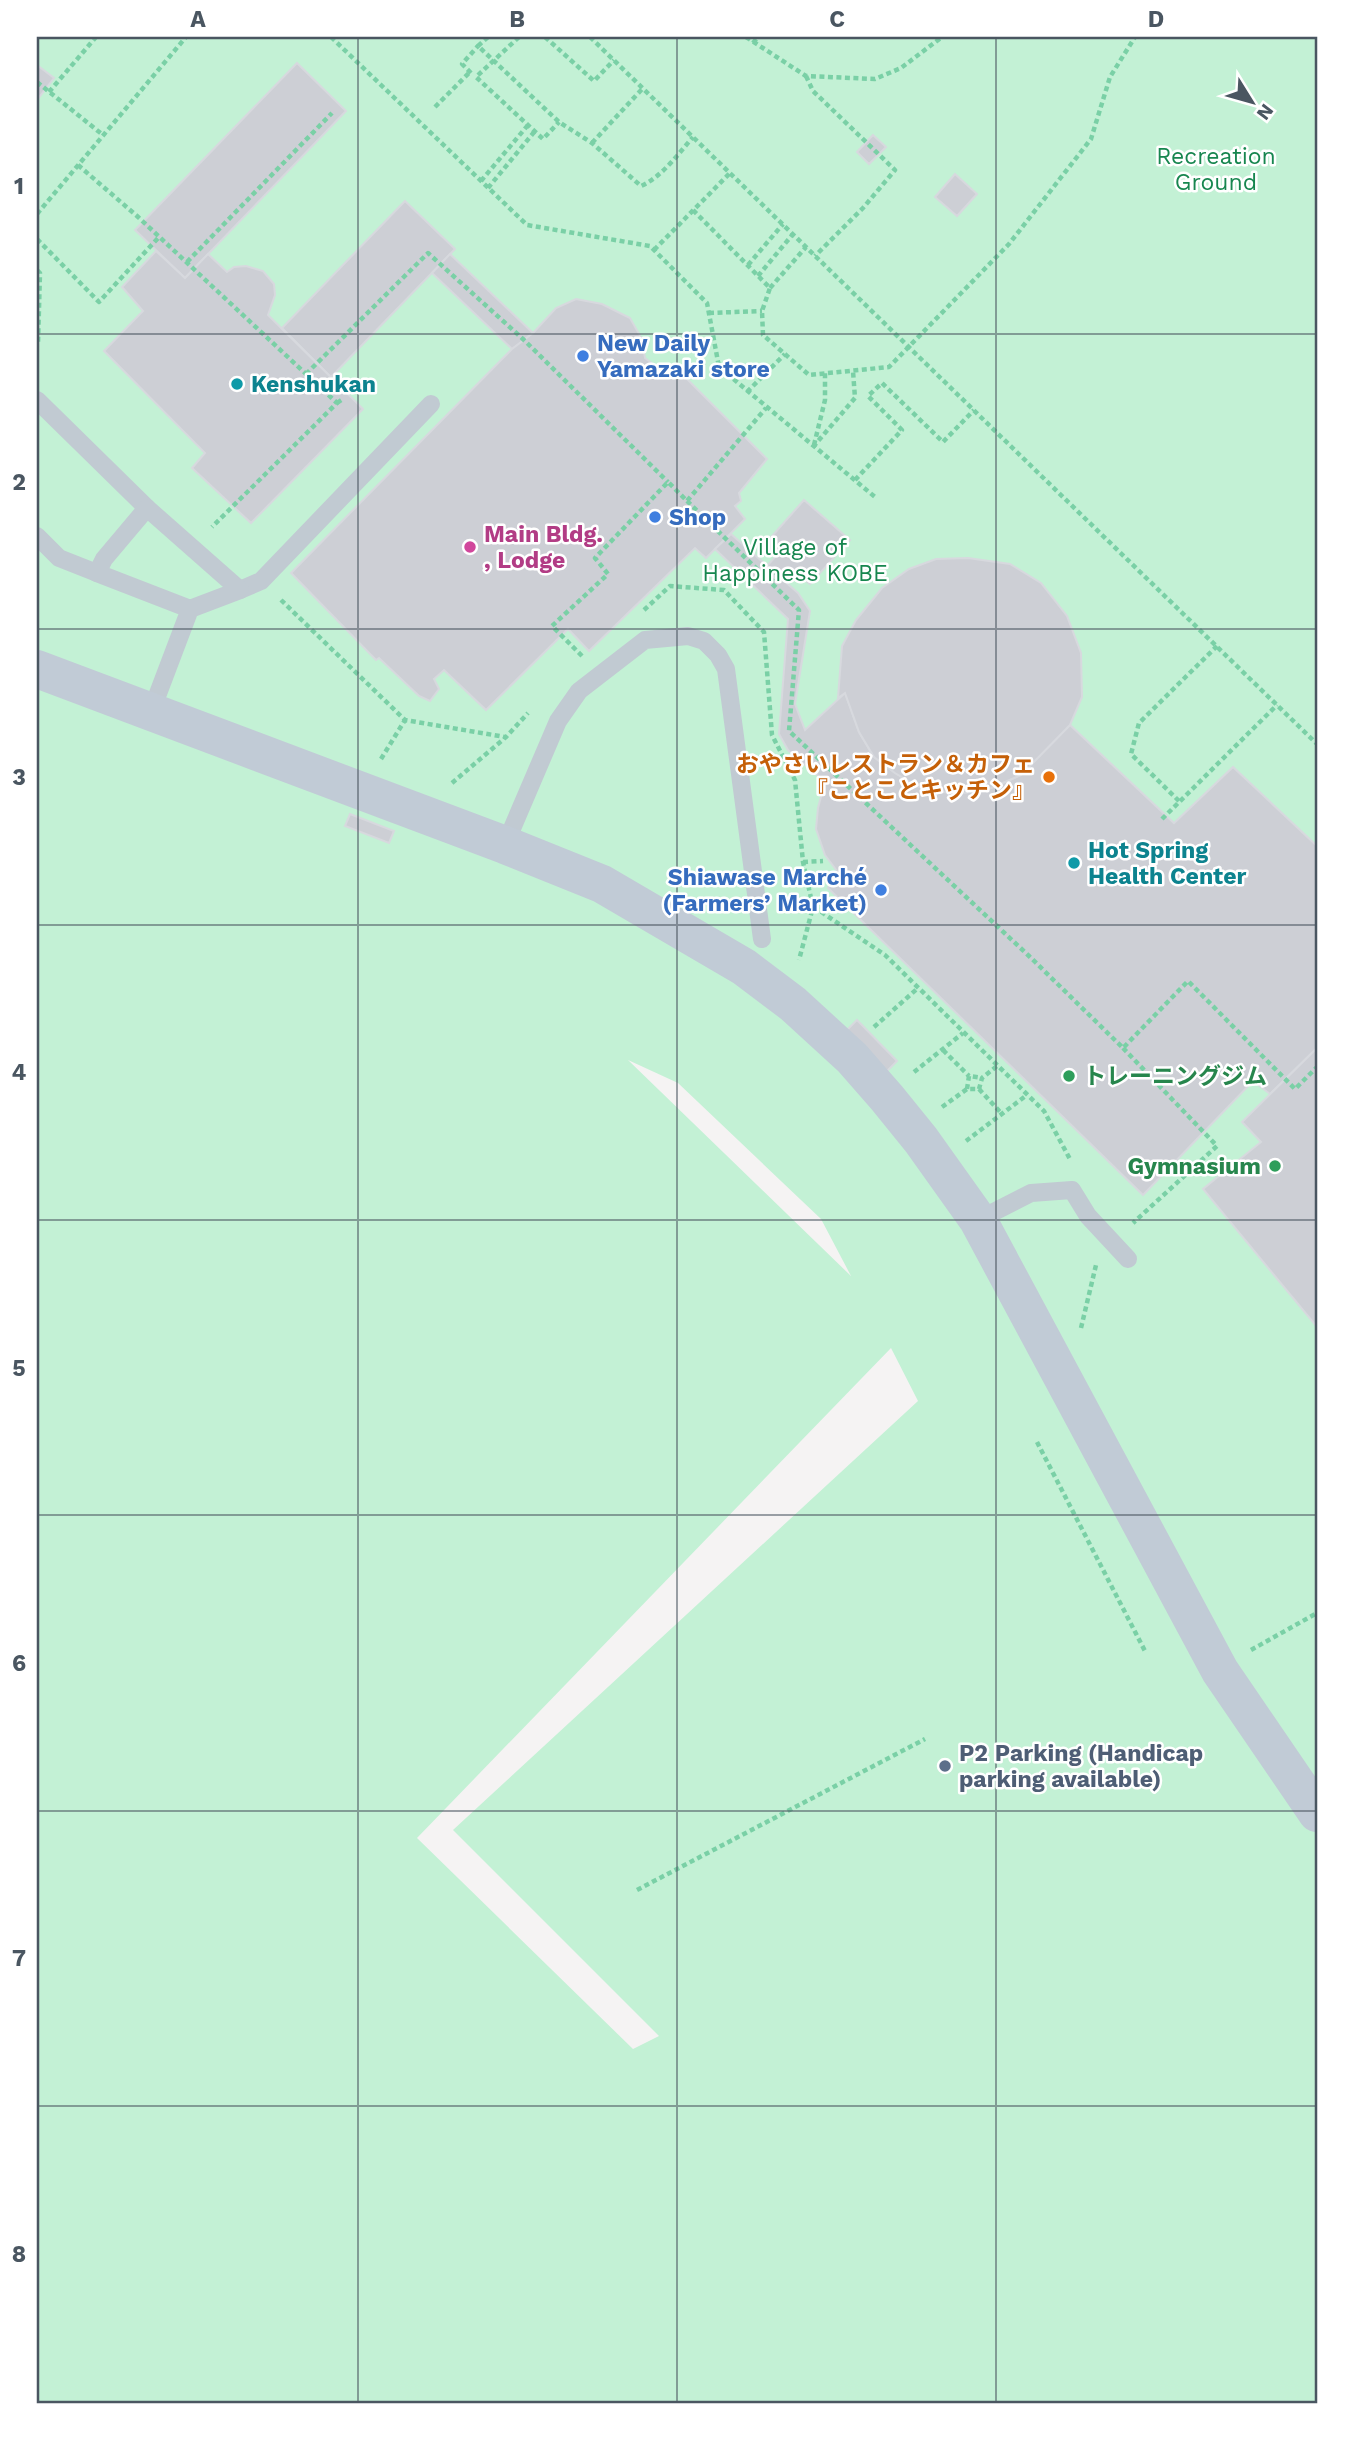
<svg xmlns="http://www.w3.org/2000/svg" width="1354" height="2440" font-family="'Work Sans','Noto Sans JP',sans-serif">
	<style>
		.green { fill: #c3f1d5; fill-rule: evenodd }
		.building { fill: #cdcfd5; stroke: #d7d9de; stroke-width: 2 }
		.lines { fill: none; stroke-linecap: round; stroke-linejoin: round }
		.path { stroke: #7ad0a6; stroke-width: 4.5; stroke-dasharray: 5 3.5; stroke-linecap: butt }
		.lane { stroke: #c1cad2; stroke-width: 18 }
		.secondary { stroke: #c1cbd6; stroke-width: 38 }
		.grid { fill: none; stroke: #4a5661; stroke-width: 2; stroke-opacity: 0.55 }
		.shop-dot { fill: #3f7fe0; stroke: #fff; stroke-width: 2.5 }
		.culture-dot { fill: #0f9aa8; stroke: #fff; stroke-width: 2.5 }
		.hotel-dot { fill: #d1479c; stroke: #fff; stroke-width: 2.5 }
		.food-dot { fill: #e8710a; stroke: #fff; stroke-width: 2.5 }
		.leisure-dot { fill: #2e9e5b; stroke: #fff; stroke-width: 2.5 }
		.service-dot { fill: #5c6f8a; stroke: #fff; stroke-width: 2.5 }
		.labels { text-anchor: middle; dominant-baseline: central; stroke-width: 5; stroke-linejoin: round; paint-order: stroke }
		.park-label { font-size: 23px; fill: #17864f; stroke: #fff }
		.shop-label { font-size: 23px; font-weight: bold; fill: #366cbe; stroke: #fff; text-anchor: start }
		.culture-label { font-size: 23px; font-weight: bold; fill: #0d838f; stroke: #fff; text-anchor: start }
		.hotel-label { font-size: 23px; font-weight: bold; fill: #b23c85; stroke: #fff; text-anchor: start }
		.food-label { font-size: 23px; font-weight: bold; fill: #c56008; stroke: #fff; text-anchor: end }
		.leisure-label { font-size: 23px; font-weight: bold; fill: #27864d; stroke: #fff; text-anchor: start }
		.service-label { font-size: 23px; font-weight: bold; fill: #4e5e75; stroke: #fff; text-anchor: start }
		.neatline { fill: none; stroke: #4a5661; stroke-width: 2.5 }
		.grid-label { font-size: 23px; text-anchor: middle; font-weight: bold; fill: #4a5661 }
	</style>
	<rect width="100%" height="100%" fill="#f5f3f3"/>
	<path class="green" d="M37 37H1317V2403H37ZM628 1060 678 1083 821 1219 851 1276ZM891 1348 918 1401 453 1830 659 2036 633 2049 417 1838Z"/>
	<g class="building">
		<polygon points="297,63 346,111 185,278 135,230"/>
		<polygon points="37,65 54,78 37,100"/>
		<polygon points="873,135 886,147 869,164 857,152"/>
		<polygon points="955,174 977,194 957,216 935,197"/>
		<polygon points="405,201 455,249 331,377 282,328"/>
		<polygon points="156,251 185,278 208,254 227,272 234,267 246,266 263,271 274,284 275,295 268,315 363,409 251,523 192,468 205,453 104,351 143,311 122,287"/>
		<polygon points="450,254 533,333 512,349 432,273"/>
		<polygon points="576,299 602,304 630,318 642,339 645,358 671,378 678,370 767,459 739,493 741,501 735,506 745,519 706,558 695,548 589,651 568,629 486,710 444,670 434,679 439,689 430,701 419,696 379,658 376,660 291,573 512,349 533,333 556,308"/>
		<polygon points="804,500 850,540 810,584 795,573 787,582 767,566 776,556 765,544"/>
		<polygon points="731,534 798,593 810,611 795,704 805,730 845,693 859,732 874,757 895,773 917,786 941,792 964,793 991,788 1021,775 1070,725 1174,823 1233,767 1317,846 1317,1048 1270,1094 1253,1081 1143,1195 828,888 837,871 825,855 816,829 818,808 825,782 788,750 779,734 788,619 715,549"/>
		<polygon points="968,558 1010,564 1041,583 1067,616 1081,653 1082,697 1070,725 1021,775 991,788 964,793 941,792 917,786 895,773 874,757 859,732 845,693 838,698 842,646 856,620 882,588 909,569 936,559"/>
		<polygon points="350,814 394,831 389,843 345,826"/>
		<polygon points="857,1020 897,1061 887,1071 847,1030"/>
		<polygon points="1316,1049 1317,1050 1317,1327 1203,1189 1261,1142 1242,1122"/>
	</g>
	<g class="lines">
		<g class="path">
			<polyline points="331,37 527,225 650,246 707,303 719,367 875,497"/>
			<path d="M488 37 478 46 559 122 592 143 641 186C663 176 678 154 693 137"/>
			<polyline points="519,37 476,77 543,139 559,122"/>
			<polyline points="545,37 594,81 614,60"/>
			<polyline points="590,37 1317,744"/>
			<polyline points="746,37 806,76 875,79 901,68 942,37"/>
			<polyline points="753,43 758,37"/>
			<polyline points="471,73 462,64 478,46"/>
			<polyline points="806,76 813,91 895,170 863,208 815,256"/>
			<polyline points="37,82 103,135"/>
			<polyline points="49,92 96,37"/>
			<polyline points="435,107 470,72"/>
			<polyline points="592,143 643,88"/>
			<polyline points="78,165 137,216 337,403 212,527"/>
			<polyline points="481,181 528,125"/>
			<polyline points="488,188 535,131"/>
			<polyline points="693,210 770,288 762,311 763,335 809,375 889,367 1009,244 1091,139 1110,77 1135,37"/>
			<polyline points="37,214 186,37"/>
			<polyline points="37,239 99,302 159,237"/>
			<polyline points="654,250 730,173"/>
			<polyline points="187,262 332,113"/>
			<polyline points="748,265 783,224"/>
			<polyline points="37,270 40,273 38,344"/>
			<polyline points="758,276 793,234"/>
			<polyline points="770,288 806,247"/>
			<polyline points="709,313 762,311"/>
			<polyline points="306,374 428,253 524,340 668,482"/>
			<polyline points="747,392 785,354"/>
			<polyline points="337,403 343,399"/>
			<polyline points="814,445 825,400 825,373"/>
			<polyline points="813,447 855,398 853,371"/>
			<polyline points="855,480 902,430 868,396 882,383 943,442 974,410"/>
			<polyline points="687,501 799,610 789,731 1029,956 1123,1048 1188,981 1295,1089 1317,1067"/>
			<polyline points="770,582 780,571"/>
			<polyline points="281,600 405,720 505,737"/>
			<polyline points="644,610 670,586 724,590 764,632 772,735 795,780 803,862 813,907 799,960"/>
			<polyline points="582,656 552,626 608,574 595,558 668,482 687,501 766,408"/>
			<polyline points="381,759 405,720"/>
			<polyline points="452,783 506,737 528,713"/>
			<polyline points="1179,801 1131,754 1139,723 1217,646"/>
			<polyline points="1162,819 1277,705"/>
			<polyline points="803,862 823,861"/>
			<polyline points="814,907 885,955 1044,1111 1071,1161"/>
			<polyline points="874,1027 918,988"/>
			<polyline points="1123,1048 1217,1146 1133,1223"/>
			<polyline points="943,1050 969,1076"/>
			<polyline points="914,1072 963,1033"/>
			<polyline points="967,1089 969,1076 982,1078"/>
			<polyline points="979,1089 1003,1115"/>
			<polyline points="942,1107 967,1089 979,1089 982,1078 997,1066"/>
			<polyline points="966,1141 1027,1095"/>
			<polyline points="1081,1328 1096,1265"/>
			<polyline points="1037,1442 1146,1653"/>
			<polyline points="1251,1650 1317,1613"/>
			<polyline points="637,1890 925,1739"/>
		</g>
		<g class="lane">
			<polyline points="37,400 147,508"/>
			<polyline points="37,536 59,558 97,573"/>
			<polyline points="240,590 261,581 431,404"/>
			<polyline points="151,712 190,609 97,573 104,559 147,508 240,590 190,609"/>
			<polyline points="505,845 558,721 579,691 645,640 688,636 704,641 718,655 726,669 762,939"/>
			<polyline points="978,1220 1031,1193 1072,1190 1088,1216 1128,1259"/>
		</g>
		<polyline class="secondary" points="37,669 505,845 602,884 744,967 793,1004 852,1058 887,1098 921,1140 978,1220 1220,1671 1317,1813"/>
	</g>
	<path class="grid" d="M358 37V2403M677 37V2403M996 37V2403M37 334H1317M37 629H1317M37 925H1317M37 1220H1317M37 1515H1317M37 1811H1317M37 2106H1317"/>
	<g class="shop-dot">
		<circle cx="583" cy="356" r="7"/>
		<circle cx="655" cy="517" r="7"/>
		<circle cx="881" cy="890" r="7"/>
	</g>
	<g class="culture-dot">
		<circle cx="237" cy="384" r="7"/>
		<circle cx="1074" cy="863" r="7"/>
	</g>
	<circle class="hotel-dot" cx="470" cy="547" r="7"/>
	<circle class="food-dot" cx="1049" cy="777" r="7"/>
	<g class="leisure-dot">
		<circle cx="1069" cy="1076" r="7"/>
		<circle cx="1275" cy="1166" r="7"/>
	</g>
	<circle class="service-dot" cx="945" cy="1766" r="7"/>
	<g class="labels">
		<g class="park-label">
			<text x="1216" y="156">Recreation<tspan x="1216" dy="26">Ground</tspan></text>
			<text x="795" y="547">Village of<tspan x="795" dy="26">Happiness KOBE</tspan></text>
		</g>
		<g class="shop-label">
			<text x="597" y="343">New Daily<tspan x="597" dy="26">Yamazaki store</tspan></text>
			<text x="669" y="517">Shop</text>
			<text x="867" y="877" text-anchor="end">Shiawase Marché<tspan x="867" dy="26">(Farmers’ Market)</tspan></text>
		</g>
		<g class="culture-label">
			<text x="251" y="384">Kenshukan</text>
			<text x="1088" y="850">Hot Spring<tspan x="1088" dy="26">Health Center</tspan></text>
		</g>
		<g class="hotel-label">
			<text x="484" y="534">Main Bldg.<tspan x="484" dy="26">, Lodge</tspan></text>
		</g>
		<g class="food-label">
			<text x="1035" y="764">おやさいレストラン＆カフェ<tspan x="1035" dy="26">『ことことキッチン』</tspan></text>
		</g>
		<g class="leisure-label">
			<text x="1083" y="1076">トレーニングジム</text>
			<text x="1261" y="1166" text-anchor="end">Gymnasium</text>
		</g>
		<g class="service-label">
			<text x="959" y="1753">P2 Parking (Handicap<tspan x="959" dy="26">parking available)</tspan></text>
		</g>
	</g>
	<rect width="1354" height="2440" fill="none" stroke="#ffffff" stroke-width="77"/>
	<g transform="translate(1252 102) rotate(127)" stroke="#ffffff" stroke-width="5" paint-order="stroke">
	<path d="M0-5L12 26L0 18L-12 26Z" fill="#4a5661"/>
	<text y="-10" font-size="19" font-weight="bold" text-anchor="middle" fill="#4a5661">N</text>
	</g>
	<rect x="38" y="38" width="1278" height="2364" class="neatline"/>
	<g class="grid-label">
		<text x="198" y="27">A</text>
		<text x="517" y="27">B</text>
		<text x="837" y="27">C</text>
		<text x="1156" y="27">D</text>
		<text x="19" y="194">1</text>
		<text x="19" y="490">2</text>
		<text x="19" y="785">3</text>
		<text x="19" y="1080">4</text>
		<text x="19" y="1376">5</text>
		<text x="19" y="1671">6</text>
		<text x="19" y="1966">7</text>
		<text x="19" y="2262">8</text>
	</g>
</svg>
